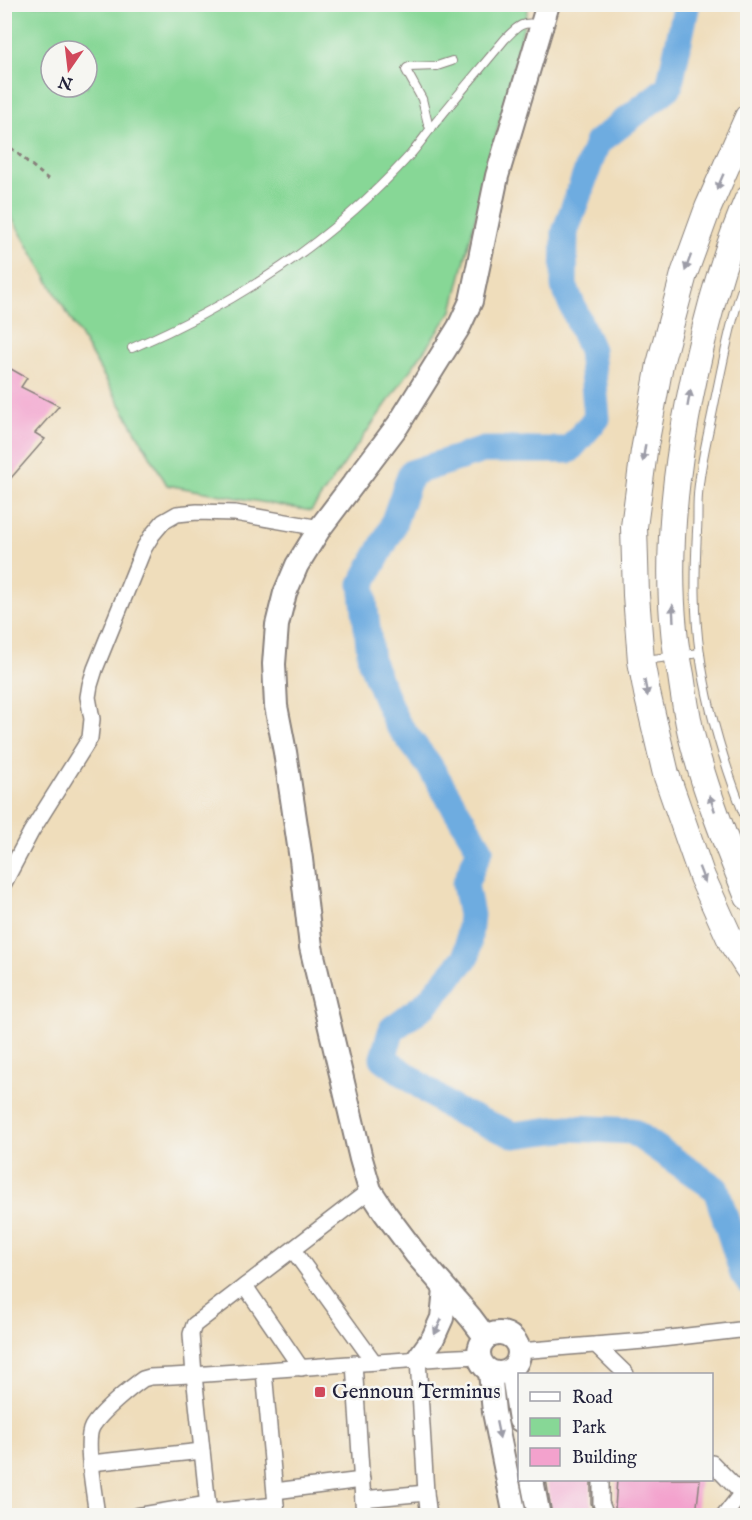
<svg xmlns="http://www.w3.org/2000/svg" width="752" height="1520" font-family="'IM FELL English',serif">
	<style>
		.green { fill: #87d796; stroke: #547c68; stroke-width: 1.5; fill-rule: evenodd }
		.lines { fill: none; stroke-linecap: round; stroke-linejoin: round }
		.river { stroke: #6eace0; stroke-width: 27 }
		.building { fill: #f3a2cd }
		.lane-casing { stroke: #88807b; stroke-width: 10 }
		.street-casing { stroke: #88807b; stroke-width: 18 }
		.secondary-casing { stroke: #88807b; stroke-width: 26 }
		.primary-casing { stroke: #88807b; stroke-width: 28 }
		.path { stroke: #88807b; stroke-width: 3; stroke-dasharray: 4.5 4.5; stroke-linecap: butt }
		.lane { stroke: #fff; stroke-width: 8 }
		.street { stroke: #fff; stroke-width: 15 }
		.secondary { stroke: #fff; stroke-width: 22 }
		.primary { stroke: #fff; stroke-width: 26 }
		.oneway { fill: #9c9ca7 }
		.poi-dot { fill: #d1495b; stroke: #f6f6f2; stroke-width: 2 }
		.labels { text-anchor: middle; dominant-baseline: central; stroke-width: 5; stroke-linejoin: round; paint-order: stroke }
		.poi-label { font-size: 21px; fill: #22223b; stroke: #f6f6f2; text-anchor: start }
	</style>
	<rect width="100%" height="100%" fill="#f6f6f2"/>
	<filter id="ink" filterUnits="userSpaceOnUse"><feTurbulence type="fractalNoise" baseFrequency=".0167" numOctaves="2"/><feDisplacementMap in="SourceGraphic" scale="12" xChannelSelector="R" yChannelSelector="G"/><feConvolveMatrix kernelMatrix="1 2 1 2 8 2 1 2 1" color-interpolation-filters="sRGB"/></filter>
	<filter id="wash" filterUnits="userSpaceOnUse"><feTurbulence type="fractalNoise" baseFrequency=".008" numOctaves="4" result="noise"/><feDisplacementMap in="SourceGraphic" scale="24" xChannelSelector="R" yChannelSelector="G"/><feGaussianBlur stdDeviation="1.35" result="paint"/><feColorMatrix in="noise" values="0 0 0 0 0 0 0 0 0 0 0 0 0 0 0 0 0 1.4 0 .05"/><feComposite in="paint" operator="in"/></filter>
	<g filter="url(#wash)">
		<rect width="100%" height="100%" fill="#efddbb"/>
		<path class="green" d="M5 5H529L452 311 311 511 167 485 9 213 5 199ZM51 51H87V87H51Z"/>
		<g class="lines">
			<polyline class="river" points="687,4 669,87 597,143 565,232 564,286 591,350 597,418 569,450 483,450 411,473 391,530 362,584 371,662 396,722 429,765 480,849 465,884 471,915 467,956 426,1004 392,1029 383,1058 454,1110 514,1135 570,1128 632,1131 716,1189 743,1274 748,1281"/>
		</g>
		<g id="blocks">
			<g class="building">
				<polygon points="4,365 27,378 21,387 59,406 35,433 45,439 4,486"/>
				<polygon points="546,1479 591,1479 591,1503 594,1513 577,1515 552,1515"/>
				<polygon points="617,1479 700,1479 696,1515 615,1509"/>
			</g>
		</g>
	</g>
	<g filter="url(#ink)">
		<use href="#blocks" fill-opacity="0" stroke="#88807b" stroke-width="1.5"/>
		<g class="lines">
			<g class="lane-casing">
				<g id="lane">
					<polyline points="431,129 428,124 422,99 406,70 407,68 409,67 437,66 452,61"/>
					<path d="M748 272C732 313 724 358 715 400 709 432 700 463 698 495 697 507 698 519 697 531 695 572 694 613 700 654 708 713 726 770 748 825"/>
					<path d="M132 348C239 302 331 242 410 155 418 146 425 136 432 127 456 97 481 68 505 39 517 27 522 20 540 25"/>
					<polyline points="645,660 700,653"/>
				</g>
			</g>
			<g class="street-casing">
				<g id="street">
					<polyline points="4,883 31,832 90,738 92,719 88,697 90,685 95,669 144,548 152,535 163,522 177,514 197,512 235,513 320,528"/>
					<polyline points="293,1250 374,1362"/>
					<polyline points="245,1286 301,1368"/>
					<polyline points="596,1345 626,1374"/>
					<polyline points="519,1351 644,1341 748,1329"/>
					<polyline points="418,1359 426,1493 429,1516"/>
					<polyline points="354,1363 364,1516"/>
					<polyline points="264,1371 277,1516"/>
					<polyline points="91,1463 202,1451"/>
					<polyline points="712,1463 748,1500"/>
					<polyline points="601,1480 601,1503 606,1516"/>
					<polyline points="275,1491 362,1480"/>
					<polyline points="363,1499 426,1493"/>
					<polyline points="209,1512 276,1505"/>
					<path d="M97 1516C95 1497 84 1442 92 1427 100 1413 130 1388 143 1379L150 1377C260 1372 369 1361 478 1356"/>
					<polyline points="136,1516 208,1504"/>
					<polyline points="209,1516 194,1375 191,1334 194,1325 370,1190"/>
					<polyline points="724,1516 741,1494"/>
				</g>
			</g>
			<g class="secondary-casing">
				<g id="secondary">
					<circle cx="499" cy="1353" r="20"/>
					<polyline points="486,1338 471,1318 415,1253 385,1213 370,1190 361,1159 311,947 301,859 285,752 276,706 274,664 277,625 285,593 297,565 320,528 398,425 459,327 471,301 497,176 548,4"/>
					<polyline points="418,1359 433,1338 442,1318 445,1289"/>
					<polyline points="512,1369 520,1420"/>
					<polyline points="490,1372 494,1412 515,1516"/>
					<polyline points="532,1480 539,1516"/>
				</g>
			</g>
			<g class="primary-casing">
				<g id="primary">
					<polyline points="748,117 708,208 684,274 660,364 644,451 634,527 636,595 641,661 647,693 666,774 702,877 732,943 748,968"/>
					<path d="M748 199C726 249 711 302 699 355 679 442 665 542 674 630 675 645 678 660 681 675 684 696 687 718 692 738 706 793 727 845 748 897"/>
				</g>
			</g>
			<polyline class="path" points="4,142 49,180"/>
			<use href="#lane" class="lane"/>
			<use href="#street" class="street"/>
			<use href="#secondary" class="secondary"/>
			<use href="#primary" class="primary"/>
		</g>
		<defs><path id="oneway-solid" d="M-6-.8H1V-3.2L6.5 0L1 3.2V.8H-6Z" transform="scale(1.5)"/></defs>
		<g class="oneway">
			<use href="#oneway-solid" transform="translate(720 182) rotate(113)"/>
			<use href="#oneway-solid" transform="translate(688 263) rotate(110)"/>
			<use href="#oneway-solid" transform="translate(689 398) rotate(-80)"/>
			<use href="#oneway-solid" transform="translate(644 453) rotate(99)"/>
			<use href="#oneway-solid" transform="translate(673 613) rotate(-93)"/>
			<use href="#oneway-solid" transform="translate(646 688) rotate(79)"/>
			<use href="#oneway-solid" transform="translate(712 803) rotate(-109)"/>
			<use href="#oneway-solid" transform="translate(702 875) rotate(69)"/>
			<use href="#oneway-solid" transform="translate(438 1327) rotate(115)"/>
			<use href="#oneway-solid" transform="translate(498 1430) rotate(78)"/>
		</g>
	</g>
	<rect class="poi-dot" x="314" y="1386" width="12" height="12" rx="3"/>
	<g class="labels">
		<g class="poi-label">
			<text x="332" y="1392">Gennoun Terminus</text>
		</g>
	</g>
	<rect width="752" height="1520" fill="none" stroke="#f6f6f2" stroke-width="24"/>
	<rect x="518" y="1373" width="195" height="108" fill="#f6f6f2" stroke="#a1a1a9" stroke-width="1.5"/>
	<rect x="530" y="1392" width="30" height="9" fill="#ffffff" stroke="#a1a1a9" stroke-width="1.5"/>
	<text x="572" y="1403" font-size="18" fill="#22223b">Road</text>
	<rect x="530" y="1418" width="30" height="18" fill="#87d796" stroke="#a1a1a9" stroke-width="1.5"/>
	<text x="572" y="1433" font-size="18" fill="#22223b">Park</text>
	<rect x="530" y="1448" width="30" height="18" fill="#f3a2cd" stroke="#a1a1a9" stroke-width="1.5"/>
	<text x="572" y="1463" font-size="18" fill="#22223b">Building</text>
	<g transform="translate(69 69) rotate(194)"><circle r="28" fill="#f6f6f2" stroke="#a1a1a9" stroke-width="1.5"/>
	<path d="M0-4.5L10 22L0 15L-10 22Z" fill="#d1495b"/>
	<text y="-9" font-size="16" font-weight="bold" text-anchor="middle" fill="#22223b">N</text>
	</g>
</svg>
